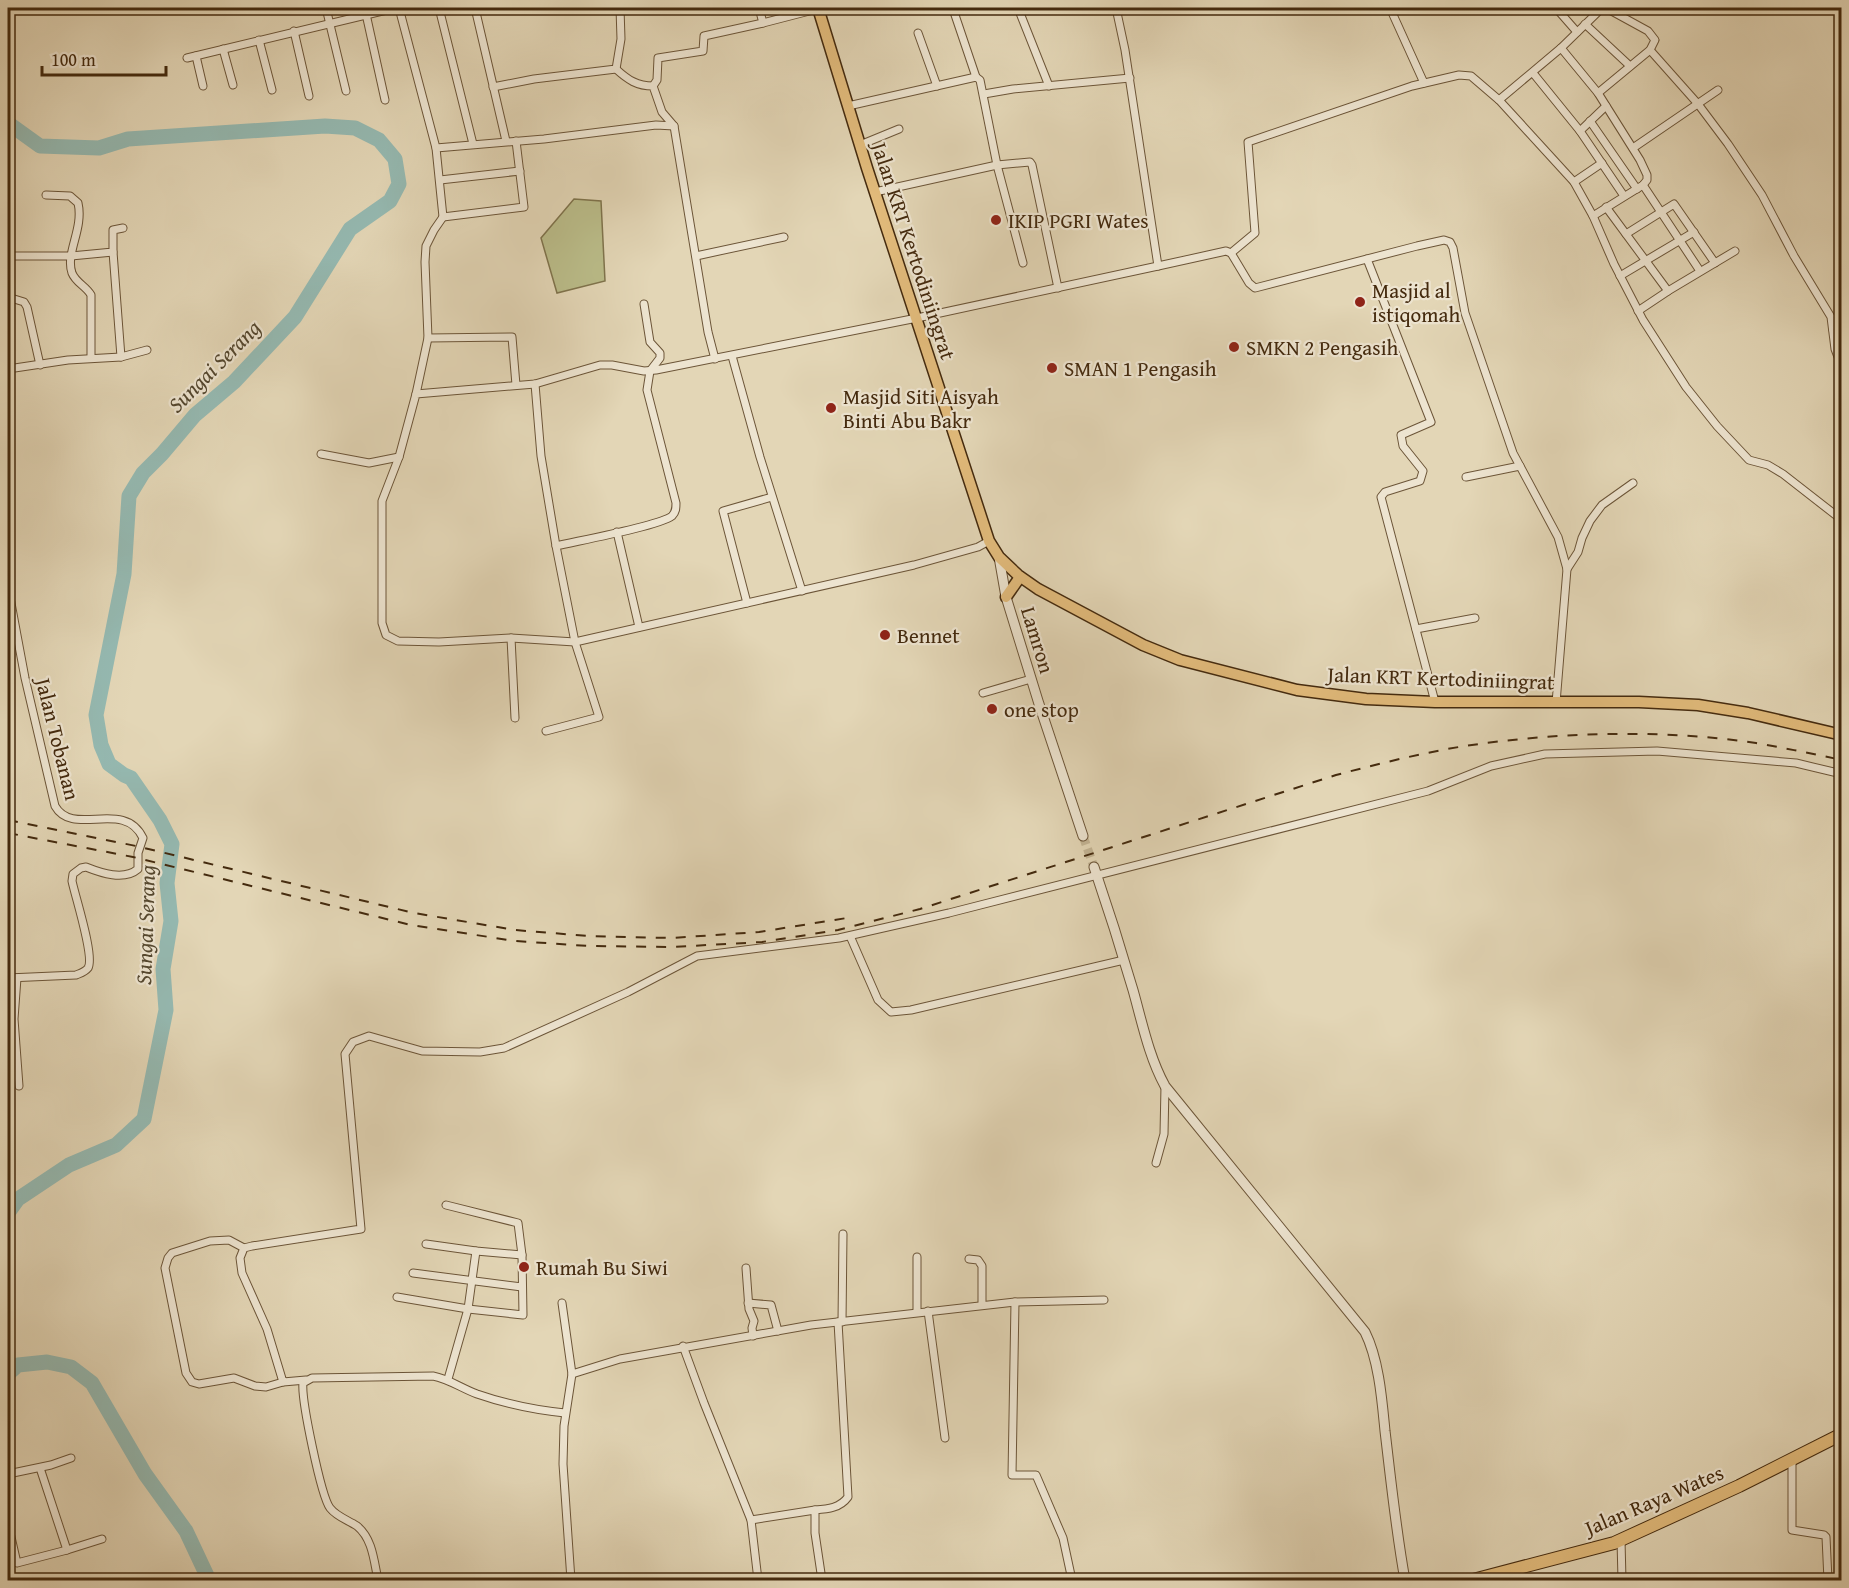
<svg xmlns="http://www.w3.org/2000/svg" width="1849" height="1588" font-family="'Gentium Book Plus',serif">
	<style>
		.green { fill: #babc89; stroke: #7f734c; stroke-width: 1.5 }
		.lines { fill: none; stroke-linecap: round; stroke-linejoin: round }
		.river { stroke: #95b9b1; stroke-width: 15 }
		.tertiary-tunnel { stroke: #c3b494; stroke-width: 9; stroke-dasharray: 9 4.5; stroke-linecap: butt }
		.minor-casing { stroke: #6c5538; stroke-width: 9 }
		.tertiary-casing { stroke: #6c5538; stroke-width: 11 }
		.primary-casing { stroke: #442a0e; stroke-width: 13 }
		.trunk-casing { stroke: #442a0e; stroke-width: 14 }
		.minor { stroke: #ede4d0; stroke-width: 7 }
		.tertiary { stroke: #ede4d0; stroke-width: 9 }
		.primary { stroke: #e2bb7b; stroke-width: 10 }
		.trunk { stroke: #e2bb7b; stroke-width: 12 }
		.rail { stroke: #442a0e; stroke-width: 2; stroke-dasharray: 10 10; stroke-linecap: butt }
		.poi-dot { fill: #8f2418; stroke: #ede4d0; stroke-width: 2 }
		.labels { text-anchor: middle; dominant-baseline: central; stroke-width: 4.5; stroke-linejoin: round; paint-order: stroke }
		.poi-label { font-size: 21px; fill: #442a0e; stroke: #ede4d0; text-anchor: start }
		.street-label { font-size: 21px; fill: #442a0e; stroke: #ede4d0 }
		.water-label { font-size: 22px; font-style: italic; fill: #54472f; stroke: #ede4d0 }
	</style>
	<rect width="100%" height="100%" fill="#e3d6b6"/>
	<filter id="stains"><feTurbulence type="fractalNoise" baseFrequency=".00333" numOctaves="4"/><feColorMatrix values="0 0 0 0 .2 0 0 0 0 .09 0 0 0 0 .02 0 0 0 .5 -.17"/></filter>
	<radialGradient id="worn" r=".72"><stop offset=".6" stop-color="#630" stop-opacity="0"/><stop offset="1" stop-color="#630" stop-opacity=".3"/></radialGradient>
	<polygon class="green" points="574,199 601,201 605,281 557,293 541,238"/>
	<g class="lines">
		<g class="river">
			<polyline points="8,123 40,146 99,148 128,139 325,126 355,128 379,140 395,159 399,184 390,201 350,229 295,317 234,382 195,415 162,454 143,473 129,496 124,574 96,715 101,745 109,764 124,775 131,778 160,820 172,844 167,883 171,921 163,969 166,1010 144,1119 116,1145 69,1165 18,1199 8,1213"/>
			<polyline points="8,1374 18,1365 47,1362 71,1367 92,1383 145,1474 186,1531 209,1580"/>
		</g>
		<polyline class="tertiary-tunnel" points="1083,836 1094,867"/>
		<g class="minor-casing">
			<g id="minor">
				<polyline points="326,8 346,91"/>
				<polyline points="399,8 436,148 443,217 524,207 516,141"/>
				<polyline points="439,8 473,144"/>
				<polyline points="475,8 506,141"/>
				<polyline points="759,8 763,23 821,8"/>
				<polyline points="1018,8 1049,86"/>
				<polyline points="1390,8 1424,83"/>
				<polyline points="1556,8 1577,32"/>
				<polyline points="954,12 976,77"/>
				<polyline points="366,14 385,100"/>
				<polyline points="1585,24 1630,66"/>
				<polyline points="294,31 309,96"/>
				<polyline points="918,33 937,86"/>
				<polyline points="259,40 272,90"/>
				<polyline points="1561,48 1598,93 1640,160 1647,175 1647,180 1643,185 1593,216"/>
				<polyline points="223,49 233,85"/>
				<polyline points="1650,50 1698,104 1728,144 1762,195 1794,256 1831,317 1835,349 1842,367"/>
				<polyline points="196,56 203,86"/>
				<polyline points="187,58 395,8"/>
				<path d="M616 69C628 80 637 86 653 86L662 112 674 126 708 332 715 359"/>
				<polyline points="1533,73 1580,131 1624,196"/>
				<polyline points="653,86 657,80 658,58 703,51 704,36 763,23"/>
				<polyline points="493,87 534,79 616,69 621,39 620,8"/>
				<polyline points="1598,93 1650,50 1655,40 1648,31 1606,8"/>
				<polyline points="984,94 1013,89 1130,78"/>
				<polyline points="1499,100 1561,48 1602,8"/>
				<polyline points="848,106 976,77 980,80 997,165 1023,263"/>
				<polyline points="1590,121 1637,189"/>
				<polyline points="1580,131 1606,106"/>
				<polyline points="860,145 899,129"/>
				<polyline points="436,148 544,139 656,125 674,126"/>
				<polyline points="1633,148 1718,90"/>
				<polyline points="440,180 520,171"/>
				<polyline points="1574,182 1602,163"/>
				<polyline points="1643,185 1700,271"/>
				<polyline points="875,192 997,165 1030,162 1032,165 1058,288"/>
				<path d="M46 195 70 196 78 203C84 229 65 253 72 273 76 283 86 286 91 295V358"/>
				<polyline points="1606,207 1668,291"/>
				<polyline points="1626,234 1674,204 1715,263"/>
				<polyline points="113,252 121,357"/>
				<polyline points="1231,253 1255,233 1248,142 1412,86 1459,75 1471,76 1499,100 1574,182 1593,216 1614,264 1643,320 1686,387 1717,426 1749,460 1768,465 1783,474 1842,520"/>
				<polyline points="8,256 71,256 113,252 113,230 123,228"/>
				<polyline points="696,256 784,237"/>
				<polyline points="1367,259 1431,422 1401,435 1403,446 1423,471 1420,481 1385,492 1381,497 1435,702"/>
				<polyline points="1158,266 1226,251 1231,253 1249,283 1255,288 1417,246 1444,240 1450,242 1453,248 1465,313 1513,453 1558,537 1567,569 1556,703"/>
				<polyline points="8,270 11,298 24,302 27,307 40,365"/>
				<polyline points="1620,276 1694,232"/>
				<polyline points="1638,311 1668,291 1735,251"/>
				<polyline points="1833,330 1842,325"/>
				<polyline points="428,338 512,337 516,385"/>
				<polyline points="732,356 760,457 802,591"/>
				<polyline points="8,369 68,360 121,357 147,350"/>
				<polyline points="535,384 541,456 556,546 575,642 599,717 546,731"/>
				<polyline points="416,394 428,338 425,262 426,246 434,230 443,217"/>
				<polyline points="321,454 369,463 399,457"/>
				<polyline points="1466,477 1520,466"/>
				<polyline points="617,532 639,627"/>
				<polyline points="989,541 978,547 914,565 575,642 511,638 439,642 398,641 386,635 382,623 382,501 399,457 416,394 535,384 600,365 612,365 644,371 656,370 917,318 1158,266 1125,50 1116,8"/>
				<path d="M556 546C577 541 659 526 672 516 676 512 676 508 676 503L647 390 650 371 660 358V353L650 342 644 304"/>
				<polyline points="1567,569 1578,552 1582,538 1590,521 1602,505 1633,483"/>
				<path d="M8 587 25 678 55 806C73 838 124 798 143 838L138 853V869C124 881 101 873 86 867L81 868 73 874 72 881C75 896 95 957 88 968 85 972 81 973 76 975L8 978"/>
				<polyline points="747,603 723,511 772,497"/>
				<polyline points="1416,629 1475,618"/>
				<polyline points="511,638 515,718"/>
				<polyline points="983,693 1031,679"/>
				<polyline points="850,936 878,1000 891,1012 911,1010 1124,960"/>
				<polyline points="17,978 14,1019 19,1086"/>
				<polyline points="1156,1163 1164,1134 1165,1086"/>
				<polyline points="426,1244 476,1251 522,1255"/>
				<polyline points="244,1248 229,1240 210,1241 172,1253 168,1258 165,1268 186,1373 192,1382 199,1384 234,1378 255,1386 266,1387 283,1382"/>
				<polyline points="969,1259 978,1260 982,1266 982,1305"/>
				<polyline points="746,1268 749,1309 754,1321 752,1328 753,1336"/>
				<polyline points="413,1273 522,1287"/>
				<polyline points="397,1297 468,1309 523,1315 522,1255 518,1223 446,1205"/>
				<polyline points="1015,1302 1012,1475 1036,1475 1063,1538 1072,1580"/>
				<polyline points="562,1303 572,1374 564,1426 563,1464 571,1580"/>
				<polyline points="748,1303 771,1305 778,1331"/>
				<polyline points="917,1311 917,1257"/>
				<polyline points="928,1311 945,1438"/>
				<polyline points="842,1322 843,1234"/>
				<polyline points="683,1346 704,1403 751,1520 758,1580"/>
				<polyline points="572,1374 620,1359 811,1325 1015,1302 1104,1300"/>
				<polyline points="448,1379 468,1309 476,1251"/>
				<polyline points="306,1380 283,1382 267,1329 242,1273 240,1258 244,1248 252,1246 361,1229 345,1054 353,1042 369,1036 422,1051 480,1052 504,1048 628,992 697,956 839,938 949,913 1428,791 1491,766 1545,754 1657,751 1796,763 1842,774"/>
				<polyline points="1792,1459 1792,1530 1824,1535 1826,1537 1828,1580"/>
				<polyline points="8,1474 51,1465 71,1458"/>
				<polyline points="751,1520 815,1510"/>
				<polyline points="8,1524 17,1563 67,1550 40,1468"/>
				<polyline points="1621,1540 1622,1580"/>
				<polyline points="67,1550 102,1539"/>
				<path d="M378 1580C374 1562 373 1539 357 1526 348 1520 337 1517 330 1508 321 1496 301 1399 303 1383L312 1378 433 1376C449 1379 461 1388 477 1394 506 1404 534 1410 565 1413"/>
				<path d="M822 1580 815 1533V1510C828 1509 840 1508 848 1497L838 1322"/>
			</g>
		</g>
		<g class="tertiary-casing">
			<g id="tertiary">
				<polyline points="999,557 1006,597 1039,704 1083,836"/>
				<path d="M1094 867C1108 908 1121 949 1133 990 1142 1022 1149 1057 1165 1086L1365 1332C1379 1360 1382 1400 1385 1431 1391 1481 1396 1531 1405 1580"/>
			</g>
		</g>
		<g class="primary-casing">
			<g id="primary">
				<polyline points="818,8 867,168 989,541 999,557 1018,575 1038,589 1143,645 1180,660 1297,690 1366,699 1435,702 1639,702 1698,705 1748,713 1842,735"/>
				<polyline points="1006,597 1020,577"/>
			</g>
		</g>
		<g class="trunk-casing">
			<polyline id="trunk" points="1473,1580 1614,1543 1739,1486 1842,1434"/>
		</g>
		<use href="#minor" class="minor"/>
		<use href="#tertiary" class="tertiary"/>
		<use href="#primary" class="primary"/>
		<use href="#trunk" class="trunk"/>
		<g class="rail">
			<polyline points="8,820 136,846 414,913 515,930 588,936 671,938 759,932 853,917"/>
			<path d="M8 833 133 857 411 925 515 941 589 946 672 947 762 942 838 930 920 909 1336 775C1378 764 1421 753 1465 746 1558 732 1663 729 1756 743 1785 748 1813 754 1842 760"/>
		</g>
	</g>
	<g class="poi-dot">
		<circle cx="996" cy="220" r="6"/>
		<circle cx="1360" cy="302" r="6"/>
		<circle cx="1234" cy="347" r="6"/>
		<circle cx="1052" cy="368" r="6"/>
		<circle cx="831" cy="408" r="6"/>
		<circle cx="885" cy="635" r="6"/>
		<circle cx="992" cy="709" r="6"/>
		<circle cx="524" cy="1267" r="6"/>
	</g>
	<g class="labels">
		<g class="poi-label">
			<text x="1008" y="220">IKIP PGRI Wates</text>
			<text x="1372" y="290">Masjid al<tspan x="1372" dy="24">istiqomah</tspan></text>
			<text x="1246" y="347">SMKN 2 Pengasih</text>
			<text x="1064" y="368">SMAN 1 Pengasih</text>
			<text x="843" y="396">Masjid Siti Aisyah<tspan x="843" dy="24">Binti Abu Bakr</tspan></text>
			<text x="897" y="635">Bennet</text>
			<text x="1004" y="709">one stop</text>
			<text x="536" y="1267">Rumah Bu Siwi</text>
		</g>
		<g class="street-label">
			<text transform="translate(914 251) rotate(72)">Jalan KRT Kertodiniingrat</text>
			<text transform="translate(1038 640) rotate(73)">Lamron</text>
			<text transform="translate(1441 678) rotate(2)">Jalan KRT Kertodiniingrat</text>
			<text transform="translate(58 739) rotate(76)">Jalan Tobanan</text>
			<text transform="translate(1654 1500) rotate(-23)">Jalan Raya Wates</text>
		</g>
		<g class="water-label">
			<text transform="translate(214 366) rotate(-45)">Sungai Serang</text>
			<text transform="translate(145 925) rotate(-88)">Sungai Serang</text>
		</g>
	</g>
	<rect width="1849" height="1588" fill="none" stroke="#e3d6b6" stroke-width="30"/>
	<rect x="9" y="9" width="1831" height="1570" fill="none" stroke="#442a0e" stroke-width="3"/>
	<rect x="15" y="15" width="1819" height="1558" fill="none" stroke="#442a0e" stroke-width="1.5"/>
	<path d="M42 66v9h124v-9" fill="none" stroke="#442a0e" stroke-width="3"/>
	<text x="51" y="66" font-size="18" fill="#442a0e" stroke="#ede4d0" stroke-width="4.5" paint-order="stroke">100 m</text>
	<rect width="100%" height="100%" filter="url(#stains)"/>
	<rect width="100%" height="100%" fill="url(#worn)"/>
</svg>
